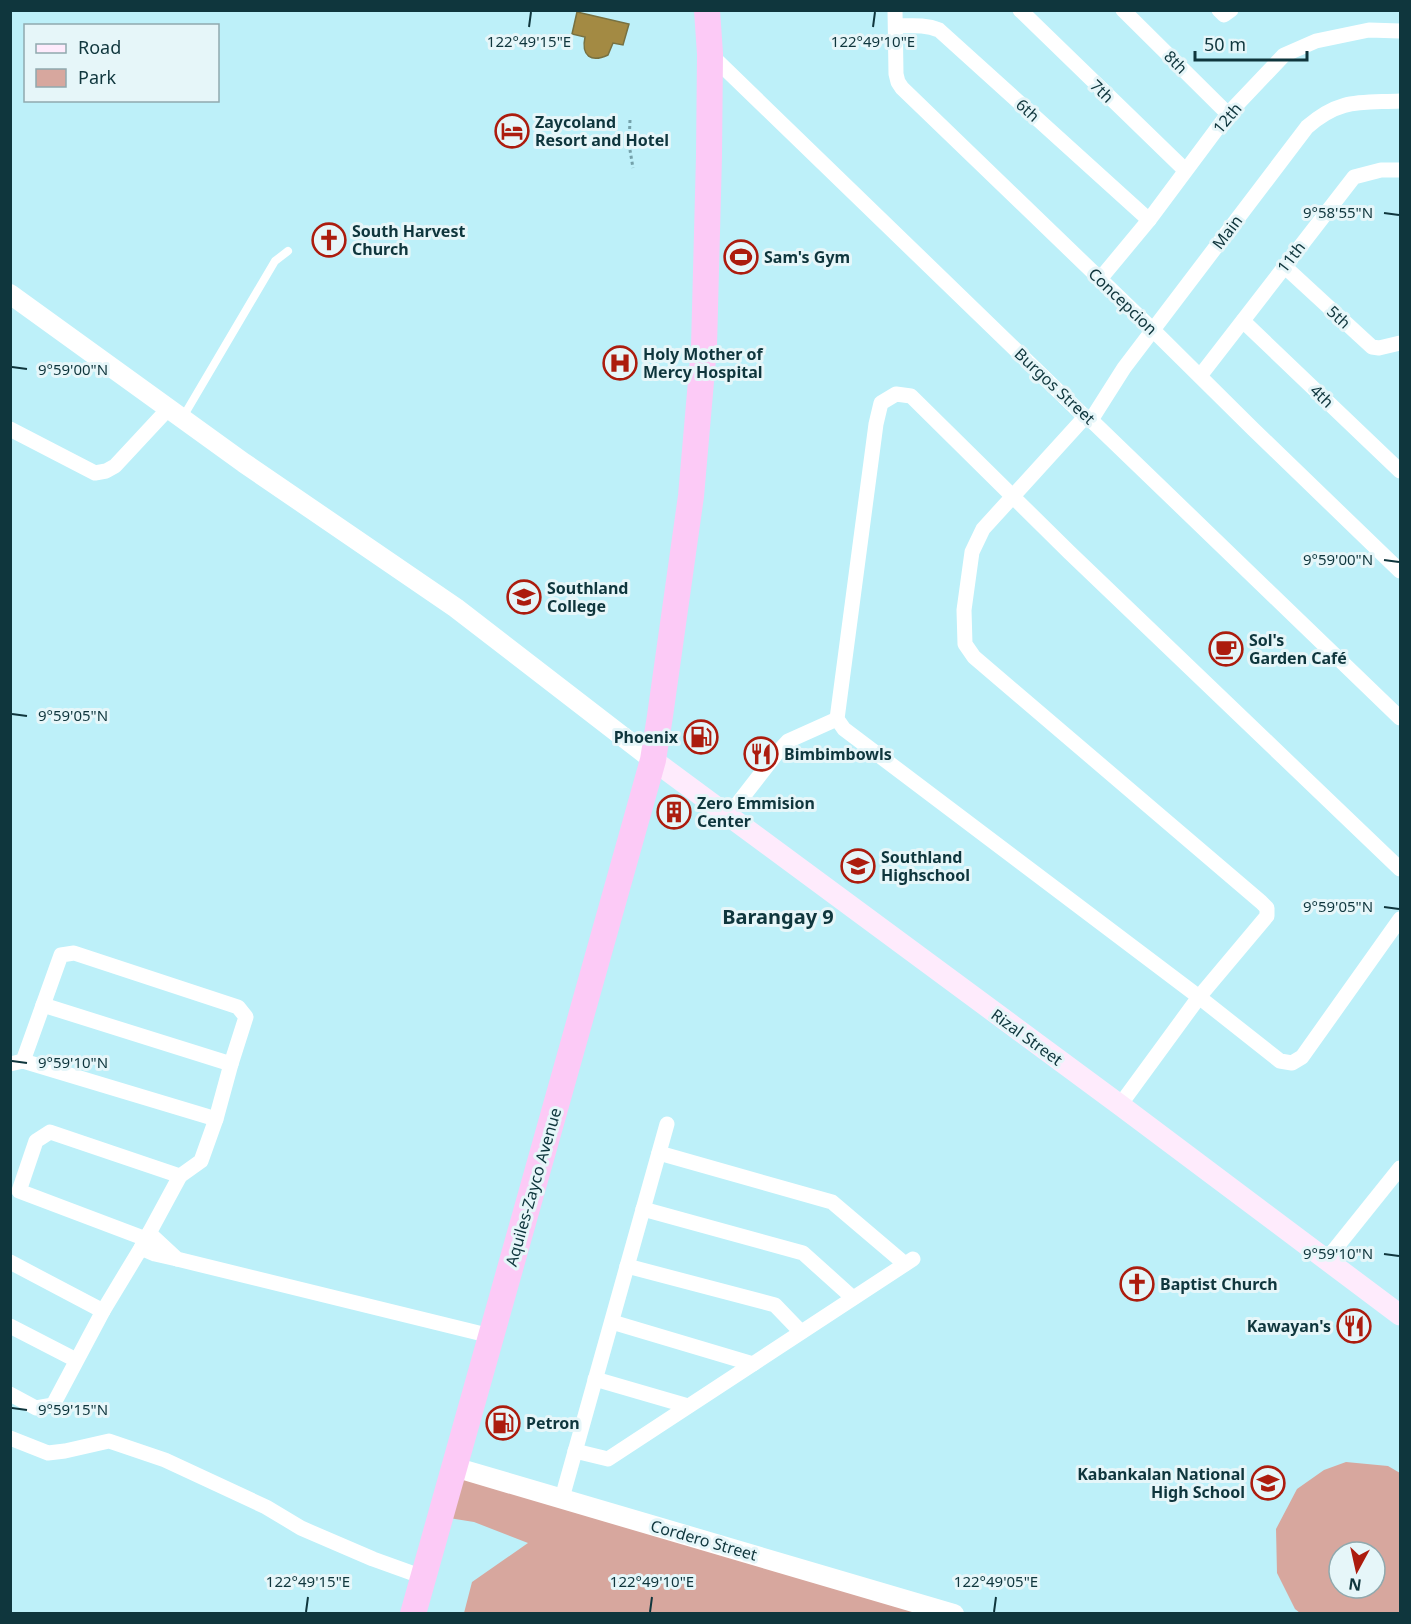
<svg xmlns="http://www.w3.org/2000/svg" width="1411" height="1624" font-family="'Noto Sans',sans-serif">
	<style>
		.green { fill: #d7a79e; fill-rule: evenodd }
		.water { fill: #a38a43; stroke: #777141; stroke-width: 1.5 }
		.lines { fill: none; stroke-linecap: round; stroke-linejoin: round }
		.path { stroke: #74a1aa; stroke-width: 3; stroke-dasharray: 3 3; stroke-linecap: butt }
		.service { stroke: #fff; stroke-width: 8 }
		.minor { stroke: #fff; stroke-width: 15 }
		.tertiary { stroke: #fff; stroke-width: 20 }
		.secondary { stroke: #feebfc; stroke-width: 21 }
		.trunk { stroke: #fccaf6; stroke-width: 26 }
		.ticks { fill: none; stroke: #0f363d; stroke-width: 2 }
		.labels { text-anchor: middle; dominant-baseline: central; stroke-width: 6; stroke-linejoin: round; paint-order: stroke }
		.street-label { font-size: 16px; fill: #0f363d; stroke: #e6f6f9 }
		.poi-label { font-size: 16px; font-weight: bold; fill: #0f363d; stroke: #e6f6f9; text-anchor: start }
		.quarter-label { font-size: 20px; font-weight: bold; fill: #0f363d; stroke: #e6f6f9 }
		.ticks-label { font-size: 15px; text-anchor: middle; fill: #0f363d; stroke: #e6f6f9; stroke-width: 6; stroke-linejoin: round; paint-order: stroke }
	</style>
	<rect width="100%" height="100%" fill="#bdf0f9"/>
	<g class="green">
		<path d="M1346 1462 1388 1466 1400 1473V1613H1300L1295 1609 1277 1573 1276 1529 1297 1489 1324 1470ZM1339 1552H1375V1588H1339Z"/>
		<polygon points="460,1475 922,1613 464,1613 472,1582 528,1543 474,1522 449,1518"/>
	</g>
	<path class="water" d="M577 12 629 24 623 45 613 43 608 55C591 63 581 56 585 37L572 34Z"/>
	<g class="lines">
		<polyline class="path" points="630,120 629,144 633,168"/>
		<polyline class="service" points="183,417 275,261 288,251"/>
		<g class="minor">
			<polyline points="895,10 896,74 898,82 902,88 1153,330 1253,429 1400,571"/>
			<polyline points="1020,10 1185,170"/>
			<polyline points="1123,10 1228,114"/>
			<polyline points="1219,10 1224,15 1231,10"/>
			<path d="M896 26C910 26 925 24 939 30L1149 220"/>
			<polyline points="710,54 1085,417 1091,420 1400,718"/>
			<polyline points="1284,266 1372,347 1379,348 1400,343"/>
			<polyline points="1100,279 1149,220 1228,114 1284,55 1316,41 1369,30 1400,31"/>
			<polyline points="1243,321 1400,471"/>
			<polyline points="1200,376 1354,177 1381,170 1400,170"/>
			<polyline points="1085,417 983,529 972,552 964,610 965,644 974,657 1261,902 1267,908 1267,916 1199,997 1120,1105"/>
			<path d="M1091 420 1124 368 1307 127C1340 98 1360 103 1400 101"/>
			<polyline points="10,429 95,473 106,471 115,466 169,408"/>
			<polyline points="728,816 777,753 788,741 837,719"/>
			<polyline points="1400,869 1069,552 911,396 896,394 881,403 876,424 837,719 844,729 1199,997 1280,1061 1292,1063 1302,1057 1400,919"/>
			<polyline points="43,1005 231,1064"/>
			<polyline points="10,1064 23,1061 216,1119"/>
			<polyline points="659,1153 832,1202 905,1264"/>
			<polyline points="643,1209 803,1253 853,1298"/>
			<polyline points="149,1233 177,1259 491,1336"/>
			<polyline points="146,1239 19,1191 36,1141 50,1132 180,1176"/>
			<polyline points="141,1248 155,1254 177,1259"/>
			<polyline points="1327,1259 1400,1168"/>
			<polyline points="10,1262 103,1311"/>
			<polyline points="627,1266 775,1305 801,1332"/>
			<polyline points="612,1322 753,1364"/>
			<polyline points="10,1326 76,1360"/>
			<polyline points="595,1379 688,1406"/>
			<polyline points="10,1394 36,1408 53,1405 103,1311 141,1248 180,1176 201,1161 216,1119 231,1064 246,1017 238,1007 74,953 61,955 23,1061"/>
			<polyline points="10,1438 48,1453 65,1451 109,1441 165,1460 266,1507 301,1528 373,1559 423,1577"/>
			<polyline points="575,1451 608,1459 913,1259"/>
			<polyline points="562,1498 667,1124"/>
		</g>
		<g class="tertiary">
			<polyline points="10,294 244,463 456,608 653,760"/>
			<polyline points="454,1467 954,1614"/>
		</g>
		<polyline class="secondary" points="653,760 1120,1105 1400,1315"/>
		<polyline class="trunk" points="413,1614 653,760 660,716 691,496 704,347 709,156 710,54 707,10"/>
	</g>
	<path class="ticks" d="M529 27 531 12M873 27 875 12M1384 213 1399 215M12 367 27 369M1384 560 1399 562M12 714 27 716M1384 907 1399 909M12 1061 27 1063M1384 1254 1399 1256M12 1408 27 1410M306 1612 308 1597M650 1612 652 1597M994 1612 996 1597"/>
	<defs>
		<g id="hotel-ring" transform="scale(1.725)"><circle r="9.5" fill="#e6f6f9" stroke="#ac1c0e" stroke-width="1.5"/><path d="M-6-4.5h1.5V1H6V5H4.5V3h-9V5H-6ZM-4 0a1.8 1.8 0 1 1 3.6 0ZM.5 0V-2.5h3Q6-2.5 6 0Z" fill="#ac1c0e"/></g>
		<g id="church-ring" transform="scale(1.725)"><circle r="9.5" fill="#e6f6f9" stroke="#ac1c0e" stroke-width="1.5"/><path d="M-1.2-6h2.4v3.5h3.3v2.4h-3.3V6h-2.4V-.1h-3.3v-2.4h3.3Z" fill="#ac1c0e"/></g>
		<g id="stadium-ring" transform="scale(1.725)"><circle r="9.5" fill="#e6f6f9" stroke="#ac1c0e" stroke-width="1.5"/><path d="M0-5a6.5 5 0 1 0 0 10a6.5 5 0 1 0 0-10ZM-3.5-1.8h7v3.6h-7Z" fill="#ac1c0e"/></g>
		<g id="hospital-ring" transform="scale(1.725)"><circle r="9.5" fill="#e6f6f9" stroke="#ac1c0e" stroke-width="1.5"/><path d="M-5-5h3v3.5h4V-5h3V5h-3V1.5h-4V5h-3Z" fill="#ac1c0e"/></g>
		<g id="school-ring" transform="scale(1.725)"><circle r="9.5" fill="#e6f6f9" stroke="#ac1c0e" stroke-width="1.5"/><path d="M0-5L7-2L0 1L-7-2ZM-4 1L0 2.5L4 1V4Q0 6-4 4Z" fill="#ac1c0e"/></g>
		<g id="cafe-ring" transform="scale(1.725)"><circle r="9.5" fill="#e6f6f9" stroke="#ac1c0e" stroke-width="1.5"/><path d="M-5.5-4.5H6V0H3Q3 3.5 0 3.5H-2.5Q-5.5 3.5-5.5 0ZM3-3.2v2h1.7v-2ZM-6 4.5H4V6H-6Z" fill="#ac1c0e"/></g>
		<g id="fuel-ring" transform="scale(1.725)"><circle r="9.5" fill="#e6f6f9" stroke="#ac1c0e" stroke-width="1.5"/><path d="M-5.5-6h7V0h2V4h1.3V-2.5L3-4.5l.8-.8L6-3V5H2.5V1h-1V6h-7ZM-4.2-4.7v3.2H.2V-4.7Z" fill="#ac1c0e"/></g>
		<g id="restaurant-ring" transform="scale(1.725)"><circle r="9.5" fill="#e6f6f9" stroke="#ac1c0e" stroke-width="1.5"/><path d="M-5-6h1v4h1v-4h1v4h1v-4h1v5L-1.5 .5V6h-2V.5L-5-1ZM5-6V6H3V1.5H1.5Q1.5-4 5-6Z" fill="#ac1c0e"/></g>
		<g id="building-ring" transform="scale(1.725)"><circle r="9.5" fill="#e6f6f9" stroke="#ac1c0e" stroke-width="1.5"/><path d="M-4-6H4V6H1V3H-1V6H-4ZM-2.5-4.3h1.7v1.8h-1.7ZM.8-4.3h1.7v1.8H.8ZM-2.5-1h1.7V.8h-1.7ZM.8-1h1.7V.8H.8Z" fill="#ac1c0e"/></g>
	</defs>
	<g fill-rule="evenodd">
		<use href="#hotel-ring" x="512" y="131"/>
		<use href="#church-ring" x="329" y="240"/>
		<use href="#stadium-ring" x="741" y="257"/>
		<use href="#hospital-ring" x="620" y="363"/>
		<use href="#school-ring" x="524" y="597"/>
		<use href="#cafe-ring" x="1226" y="649"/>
		<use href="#fuel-ring" x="701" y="737"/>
		<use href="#restaurant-ring" x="761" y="754"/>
		<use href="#building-ring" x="674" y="812"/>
		<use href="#school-ring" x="858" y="866"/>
		<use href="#church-ring" x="1137" y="1284"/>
		<use href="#restaurant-ring" x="1354" y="1326"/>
		<use href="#fuel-ring" x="503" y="1423"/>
		<use href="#school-ring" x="1268" y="1483"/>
	</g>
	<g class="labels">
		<g class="street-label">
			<text transform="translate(1176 62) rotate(45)">8th</text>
			<text transform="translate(1102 91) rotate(44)">7th</text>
			<text transform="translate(1028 110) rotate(42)">6th</text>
			<text transform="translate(1227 118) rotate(-50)">12th</text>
			<text transform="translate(1227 232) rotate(-53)">Main</text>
			<text transform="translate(1291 257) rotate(-52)">11th</text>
			<text transform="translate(1123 301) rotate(44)">Concepcion</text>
			<text transform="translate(1339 317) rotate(43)">5th</text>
			<text transform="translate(1055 386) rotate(43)">Burgos Street</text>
			<text transform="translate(1322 396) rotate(44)">4th</text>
			<text transform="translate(1027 1037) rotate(36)">Rizal Street</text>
			<text transform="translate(533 1187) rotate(-74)">Aquiles-Zayco Avenue</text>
			<text transform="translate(704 1540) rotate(16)">Cordero Street</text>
		</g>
		<g class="poi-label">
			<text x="535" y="122">Zaycoland<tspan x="535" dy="18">Resort and Hotel</tspan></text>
			<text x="352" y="231">South Harvest<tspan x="352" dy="18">Church</tspan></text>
			<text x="764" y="257">Sam's Gym</text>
			<text x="643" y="354">Holy Mother of<tspan x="643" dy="18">Mercy Hospital</tspan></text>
			<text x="547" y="588">Southland<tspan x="547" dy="18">College</tspan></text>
			<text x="1249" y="640">Sol's<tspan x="1249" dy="18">Garden Café</tspan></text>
			<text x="678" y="737" text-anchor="end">Phoenix</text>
			<text x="784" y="754">Bimbimbowls</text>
			<text x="697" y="803">Zero Emmision<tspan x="697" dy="18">Center</tspan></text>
			<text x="881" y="857">Southland<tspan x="881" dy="18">Highschool</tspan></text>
			<text x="1160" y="1284">Baptist Church</text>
			<text x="1331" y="1326" text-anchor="end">Kawayan's</text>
			<text x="526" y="1423">Petron</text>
			<text x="1245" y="1474" text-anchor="end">Kabankalan National<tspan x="1245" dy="18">High School</tspan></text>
		</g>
		<g class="quarter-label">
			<text x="778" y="916">Barangay 9</text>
		</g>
	</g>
	<g class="ticks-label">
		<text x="529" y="47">122°49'15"E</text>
		<text x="873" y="47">122°49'10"E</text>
		<text x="1338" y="218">9°58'55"N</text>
		<text x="73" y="375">9°59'00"N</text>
		<text x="1338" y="565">9°59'00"N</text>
		<text x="73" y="721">9°59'05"N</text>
		<text x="1338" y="912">9°59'05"N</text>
		<text x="73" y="1068">9°59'10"N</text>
		<text x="1338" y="1259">9°59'10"N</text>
		<text x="73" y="1415">9°59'15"N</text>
		<text x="308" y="1587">122°49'15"E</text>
		<text x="652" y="1587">122°49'10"E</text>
		<text x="996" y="1587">122°49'05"E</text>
	</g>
	<rect width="1411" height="1624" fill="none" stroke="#0f363d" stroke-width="24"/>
	<rect x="24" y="24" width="195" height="78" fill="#e6f6f9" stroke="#90a9ae" stroke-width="1.5"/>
	<rect x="36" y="44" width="30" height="9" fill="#feebfc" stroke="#90a9ae" stroke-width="1.5"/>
	<text x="78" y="54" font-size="18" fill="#0f363d">Road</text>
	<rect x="36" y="69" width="30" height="18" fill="#d7a79e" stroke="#90a9ae" stroke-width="1.5"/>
	<text x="78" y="84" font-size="18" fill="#0f363d">Park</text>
	<g transform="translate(1357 1570) rotate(188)"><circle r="28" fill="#e6f6f9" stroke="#90a9ae" stroke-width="1.5"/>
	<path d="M0-4.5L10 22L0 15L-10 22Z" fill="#ac1c0e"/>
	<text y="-9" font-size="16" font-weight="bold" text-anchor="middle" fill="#0f363d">N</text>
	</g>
	<path d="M1195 51v9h112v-9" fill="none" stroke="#0f363d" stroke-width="3"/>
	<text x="1204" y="51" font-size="18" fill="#0f363d" stroke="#e6f6f9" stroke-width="4.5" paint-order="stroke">50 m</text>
</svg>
